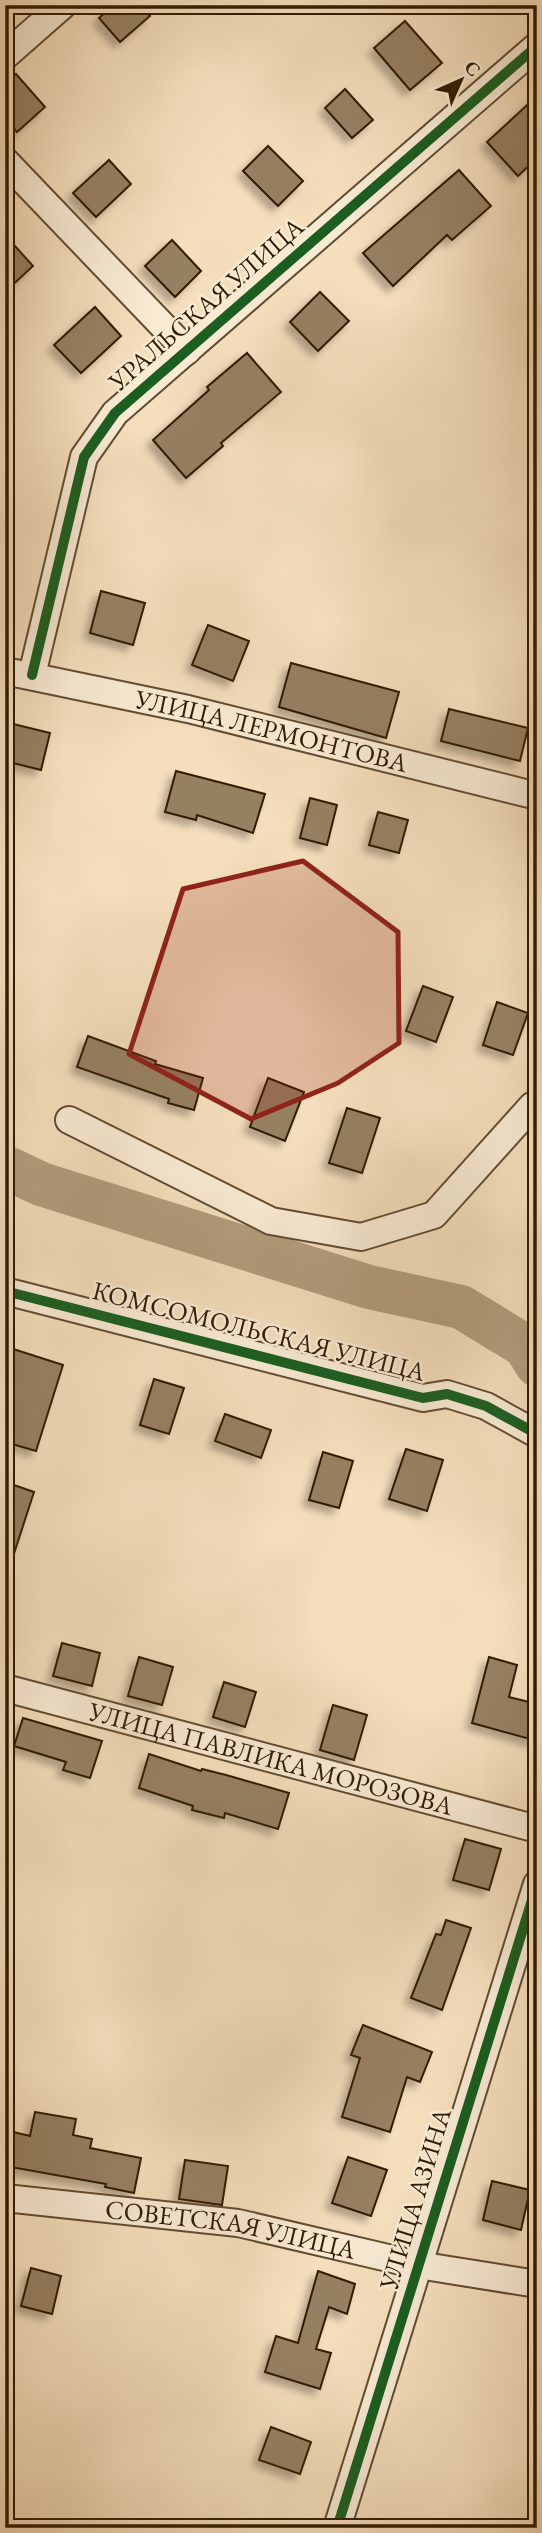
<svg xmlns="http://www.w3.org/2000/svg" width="542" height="2533" font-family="'EB Garamond',serif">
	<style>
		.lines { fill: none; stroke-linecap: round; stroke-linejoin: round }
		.river { stroke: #b29c7c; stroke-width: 44 }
		.building { fill: #968062; stroke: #311b01; stroke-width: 2; filter: url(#shadow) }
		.street-casing { stroke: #624c30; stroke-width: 30 }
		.street { stroke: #f8ead3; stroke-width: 26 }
		.cycleway-casing { stroke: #f8ead3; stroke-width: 15 }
		.cycleway { stroke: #1b5e20; stroke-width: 10 }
		.marked { fill: #8f2418; fill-opacity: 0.2; stroke: #8f2418; stroke-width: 5; stroke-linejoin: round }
		.labels { text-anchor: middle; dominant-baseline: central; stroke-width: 5; stroke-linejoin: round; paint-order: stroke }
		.street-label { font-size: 26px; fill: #311b01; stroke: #f8ead3 }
	</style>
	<defs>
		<filter id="shadow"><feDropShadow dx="-6" dy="6" stdDeviation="3.5" flood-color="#0004"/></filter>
	</defs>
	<rect width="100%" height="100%" fill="#f4debc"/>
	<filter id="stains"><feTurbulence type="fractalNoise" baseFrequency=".00286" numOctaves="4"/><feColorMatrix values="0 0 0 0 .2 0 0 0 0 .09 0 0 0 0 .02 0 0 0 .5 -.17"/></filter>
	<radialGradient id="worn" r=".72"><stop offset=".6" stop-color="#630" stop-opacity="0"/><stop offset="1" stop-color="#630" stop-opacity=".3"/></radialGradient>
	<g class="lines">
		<polyline class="river" points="5,1167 41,1184 369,1287 461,1307 525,1346 537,1365"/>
	</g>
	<g class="building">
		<polygon points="113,5 140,5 150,16 120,42 99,18"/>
		<polygon points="405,21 442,63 410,90 374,48"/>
		<polygon points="16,74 45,107 17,132 5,118 5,84"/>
		<polygon points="345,89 373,120 352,138 325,108"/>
		<polygon points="537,96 537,158 518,176 487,142"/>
		<polygon points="268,146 303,181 278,206 243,171"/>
		<polygon points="109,160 131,184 96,217 73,193"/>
		<polygon points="459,170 491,206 452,240 447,235 393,286 363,253"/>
		<polygon points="5,235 33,266 5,292"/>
		<polygon points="172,240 201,271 175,297 145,266"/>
		<polygon points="320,292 349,321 318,351 290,322"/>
		<polygon points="95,307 121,336 81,373 54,345"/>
		<polygon points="247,353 281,392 221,443 223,446 186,478 153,440 209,390 207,387"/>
		<polygon points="101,591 145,603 133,645 90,633"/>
		<polygon points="208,625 249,641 233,681 192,665"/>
		<polygon points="291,663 399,692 386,738 279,707"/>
		<polygon points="449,709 528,728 520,761 441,741"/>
		<polygon points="5,722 50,733 41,770 5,761"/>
		<polygon points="176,771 265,794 253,833 197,815 196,820 165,812"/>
		<polygon points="310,798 337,805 327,845 300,838"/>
		<polygon points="378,812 408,820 399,853 369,845"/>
		<polygon points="423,986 453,997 436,1042 406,1031"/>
		<polygon points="497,1002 528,1013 513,1055 483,1045"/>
		<polygon points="88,1036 156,1061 155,1064 203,1078 194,1110 168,1103 169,1099 77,1067"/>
		<polygon points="268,1078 304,1092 285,1141 250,1127"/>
		<polygon points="347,1108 380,1118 362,1173 329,1163"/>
		<polygon points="10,1348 63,1365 36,1451 5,1442 5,1363"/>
		<polygon points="154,1379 184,1388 169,1434 140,1425"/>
		<polygon points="225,1414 271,1430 261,1458 215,1441"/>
		<polygon points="406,1449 443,1460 427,1511 389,1499"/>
		<polygon points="323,1452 353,1461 339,1508 309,1500"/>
		<polygon points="5,1482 34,1492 9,1569 5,1569"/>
		<polygon points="62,1643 100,1653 92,1686 53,1676"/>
		<polygon points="139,1657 173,1667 162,1705 128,1696"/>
		<polygon points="489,1657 517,1665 509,1697 537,1704 537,1741 472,1723"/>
		<polygon points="224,1682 256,1692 245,1727 213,1717"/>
		<polygon points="333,1705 367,1715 354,1760 320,1750"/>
		<polygon points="23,1718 102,1741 90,1778 63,1770 66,1762 14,1746"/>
		<polygon points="149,1754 201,1771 202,1769 226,1775 289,1793 278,1829 225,1813 224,1818 192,1810 193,1806 139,1788"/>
		<polygon points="465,1839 501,1849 489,1890 453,1880"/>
		<polygon points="446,1920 471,1928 442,2010 411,1998 436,1934 441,1935"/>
		<polygon points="363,2025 432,2052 420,2082 407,2077 390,2132 342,2117 360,2058 351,2055"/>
		<polygon points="35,2112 76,2119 73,2135 92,2139 90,2148 141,2158 134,2193 105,2187 106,2184 5,2166 5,2130 30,2136"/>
		<polygon points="348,2157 387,2170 371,2216 332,2203"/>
		<polygon points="185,2160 228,2166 222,2205 179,2199"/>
		<polygon points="492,2181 530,2190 521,2230 483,2220"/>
		<polygon points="31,2268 61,2276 52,2314 21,2306"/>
		<polygon points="318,2271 355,2284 347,2314 329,2307 316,2349 331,2353 320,2389 265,2372 276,2336 298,2343"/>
		<polygon points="271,2427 311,2442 300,2474 259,2460"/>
	</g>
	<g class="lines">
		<g class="street-casing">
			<g id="street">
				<polyline points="5,56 63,5"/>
				<polyline points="5,161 187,351"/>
				<path id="s1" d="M5 671 188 709 537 796"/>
				<polyline points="32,675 84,457 115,413 537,46"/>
				<polyline points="69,1120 271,1221 361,1237 434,1215 532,1106 537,1107"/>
				<polyline points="5,1291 423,1398 447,1394 486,1406 537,1434"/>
				<path id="s2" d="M5 1688 537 1829"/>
				<path id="s3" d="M5 2198 238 2223 418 2265 537 2284"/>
				<polyline points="337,2528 537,1884"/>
			</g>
		</g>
		<use href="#street" class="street"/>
		<g class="cycleway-casing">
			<g id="cycleway">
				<polyline points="32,675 84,457 115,413 537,46"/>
				<polyline points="5,1291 423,1398 447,1394 486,1406 537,1434"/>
				<polyline points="337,2528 537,1884"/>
			</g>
		</g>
		<use href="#cycleway" class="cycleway"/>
	</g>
	<path class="marked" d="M303 861 398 932 399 1043 338 1083 251 1119 129 1054 183 889Z"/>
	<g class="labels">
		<g class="street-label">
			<text transform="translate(206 304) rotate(-41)">УРАЛЬСКАЯ УЛИЦА</text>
			<text stroke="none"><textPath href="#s1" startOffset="273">УЛИЦА ЛЕРМОНТОВА</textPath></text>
			<text transform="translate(259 1331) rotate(14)">КОМСОМОЛЬСКАЯ УЛИЦА</text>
			<text stroke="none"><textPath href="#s2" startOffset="275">УЛИЦА ПАВЛИКА МОРОЗОВА</textPath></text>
			<text transform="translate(415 2199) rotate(-73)">УЛИЦА АЗИНА</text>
			<text stroke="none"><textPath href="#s3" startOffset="228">СОВЕТСКАЯ УЛИЦА</textPath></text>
		</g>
	</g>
	<rect width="542" height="2533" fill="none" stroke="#f4debc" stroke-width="28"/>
	<rect x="7" y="7" width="528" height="2519" fill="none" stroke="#311b01" stroke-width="3.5"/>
	<rect x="14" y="14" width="514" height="2505" fill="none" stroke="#311b01" stroke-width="2"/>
	<g transform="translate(461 80) rotate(45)" stroke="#f8ead3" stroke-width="5" paint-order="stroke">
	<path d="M0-5L12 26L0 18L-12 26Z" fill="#311b01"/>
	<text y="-10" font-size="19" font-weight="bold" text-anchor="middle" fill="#311b01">С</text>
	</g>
	<rect width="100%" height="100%" filter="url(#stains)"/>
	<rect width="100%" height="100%" fill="url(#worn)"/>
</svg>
